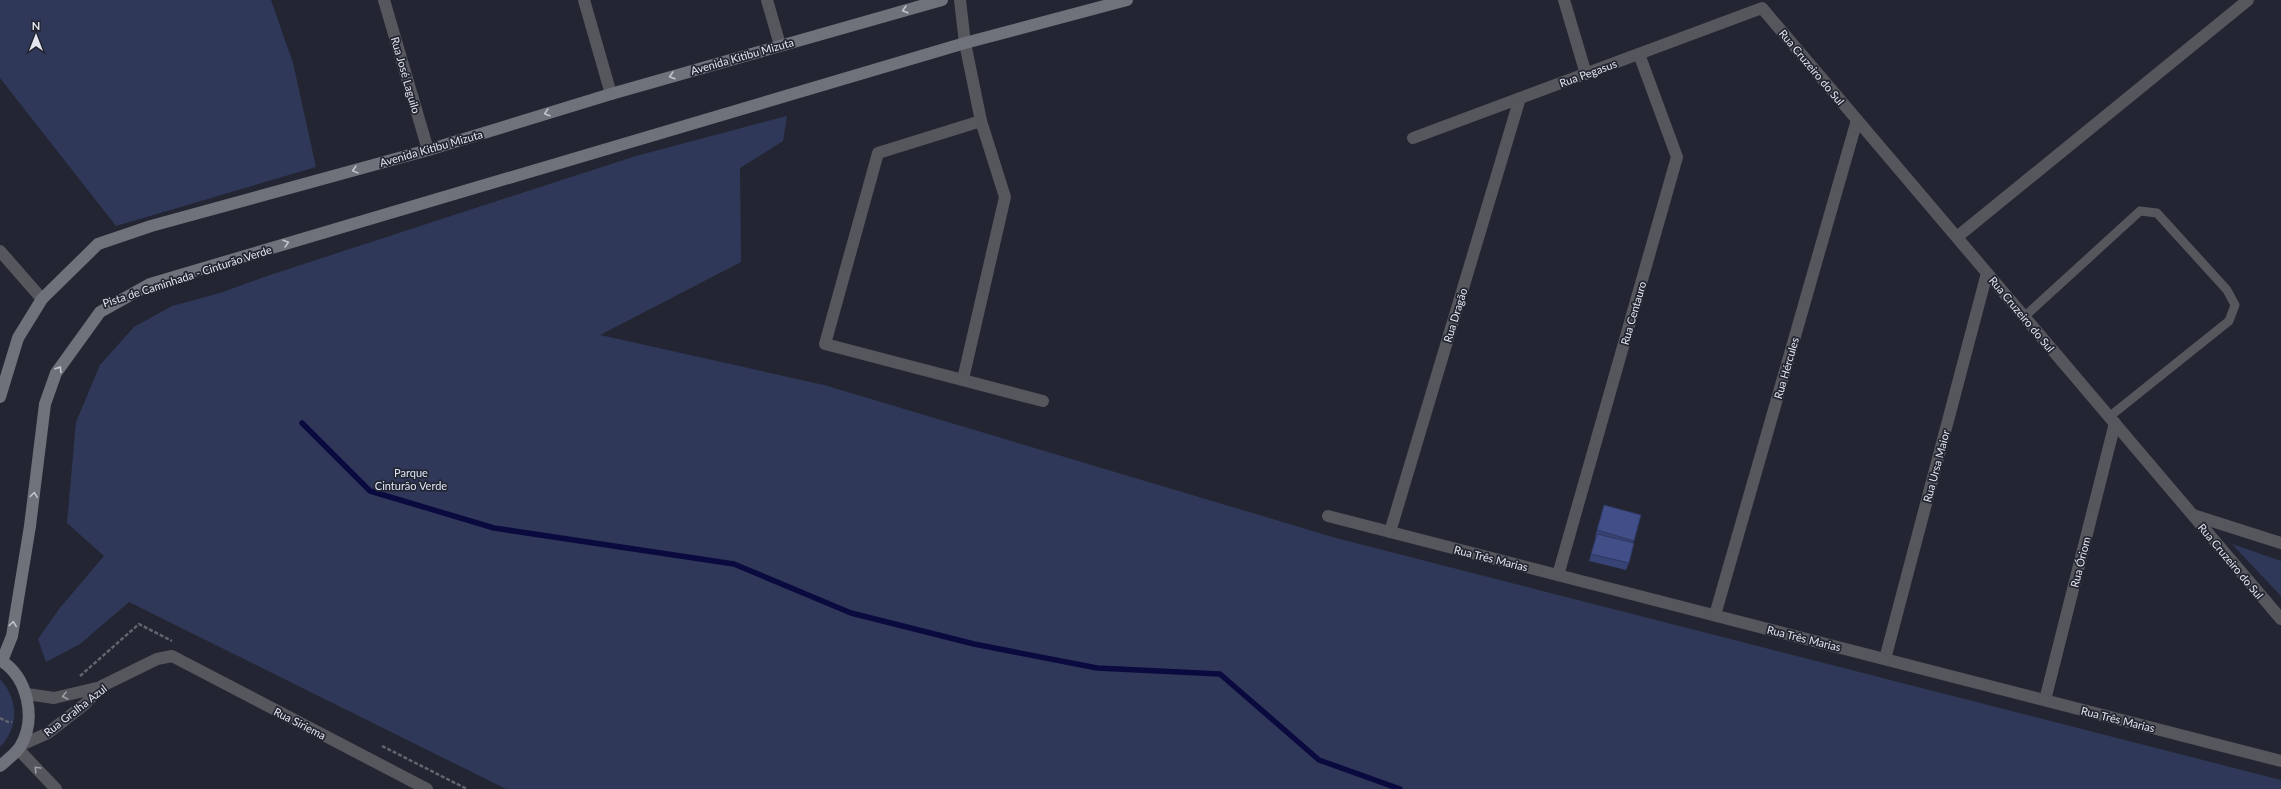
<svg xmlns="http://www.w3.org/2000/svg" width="2281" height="789" font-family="Lato,sans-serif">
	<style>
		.green { fill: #303859 }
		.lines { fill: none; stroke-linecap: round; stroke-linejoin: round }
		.stream { stroke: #0a0a3f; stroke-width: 5.5 }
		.path { stroke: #626570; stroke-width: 2.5; stroke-dasharray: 4 2; stroke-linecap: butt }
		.lane { stroke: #55575d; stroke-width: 9 }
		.street { stroke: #55575d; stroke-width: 12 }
		.secondary { stroke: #6f727b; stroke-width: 12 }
		.wall { fill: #384375 }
		.building { fill: #414e88; stroke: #2e375f }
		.oneway { stroke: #c1c4cc }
		.oneway2 { stroke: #9c9fa6 }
		.labels { text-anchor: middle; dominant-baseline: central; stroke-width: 3.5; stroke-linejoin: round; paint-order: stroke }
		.street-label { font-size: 11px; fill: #e4e7ef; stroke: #232632 }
		.park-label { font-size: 11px; fill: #dee4f6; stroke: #232632 }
	</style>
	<rect width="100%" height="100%" fill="#232632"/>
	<g class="green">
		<polygon points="0,0 271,0 293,63 316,167 116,226 0,78"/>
		<polygon points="787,116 783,141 740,168 741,262 600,335 824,385 1336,538 2281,780 2281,789 506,789 129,602 80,644 46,662 38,639 59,609 104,556 67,523 76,422 100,365 134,327 172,306 220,293 270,275 531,190 636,156"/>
		<polygon points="2232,544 2281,561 2281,596"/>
		<path d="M0 679C19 700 19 727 0 747Z"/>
	</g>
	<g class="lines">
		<polyline class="stream" points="302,423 370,491 494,528 734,564 851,613 974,644 1097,668 1220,674 1319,760 1400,789"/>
		<g class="path">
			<polyline points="80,676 139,624 172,641"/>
			<polyline points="0,718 8,722 12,722"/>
			<polyline points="382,746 467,789"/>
		</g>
		<polyline class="lane" points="2024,317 2140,211 2157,213 2227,290 2235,305 2229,321 2109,417"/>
		<g class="street">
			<polyline points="384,0 428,150"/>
			<polyline points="584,0 611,94"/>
			<polyline points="767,0 780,45"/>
			<polyline points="960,0 965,43 981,121 1005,197 963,379"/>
			<polyline points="1564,0 1586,74"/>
			<polyline points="981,121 878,153 825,344 1043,401"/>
			<polyline points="1413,138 1762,8 2281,619"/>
			<polyline points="1957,237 2248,0"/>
			<polyline points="0,251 42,299"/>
			<polyline points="2193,515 2281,543"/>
			<polyline points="1328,516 2281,761"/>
			<polyline points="1390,532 1520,98"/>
			<polyline points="1558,575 1677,157 1639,54"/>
			<polyline points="1715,615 1857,120"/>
			<polyline points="1885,659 1987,273"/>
			<polyline points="27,694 54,698 101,687"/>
			<polyline points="2045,700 2115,423"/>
			<polyline points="21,745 48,733 85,704 102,686 157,659 172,656 427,789"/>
			<polyline points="18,749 56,789"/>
		</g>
		<g class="secondary">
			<polyline points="0,397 18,338 42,299 98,244 151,226 428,150 611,94 942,0"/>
			<path d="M0 660C28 677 37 719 20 747 15 754 7 760 0 766"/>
			<polyline points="2,661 12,636 30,526 45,404 56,373 100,312 150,284 965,43 1127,0"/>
		</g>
	</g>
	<polygon class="wall" points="1604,505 1641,515 1633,543 1629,563 1626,570 1589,561 1596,537 1595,537 1602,512"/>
	<g class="building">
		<polygon points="1604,505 1641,515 1634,541 1597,530"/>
		<polygon points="1597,534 1634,543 1629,563 1591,554"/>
	</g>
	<defs><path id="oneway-chevron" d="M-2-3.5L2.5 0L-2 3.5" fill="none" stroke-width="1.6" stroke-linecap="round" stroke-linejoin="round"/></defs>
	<g class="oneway">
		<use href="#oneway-chevron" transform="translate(905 10) rotate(164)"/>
		<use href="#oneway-chevron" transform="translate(672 76) rotate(164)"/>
		<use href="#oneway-chevron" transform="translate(547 113) rotate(163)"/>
		<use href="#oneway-chevron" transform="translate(355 170) rotate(165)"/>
		<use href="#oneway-chevron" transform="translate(286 243) rotate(-16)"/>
		<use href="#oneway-chevron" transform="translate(59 369) rotate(-58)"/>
		<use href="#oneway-chevron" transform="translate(34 495) rotate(-83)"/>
		<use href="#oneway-chevron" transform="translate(13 624) rotate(-82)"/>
	</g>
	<g class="oneway2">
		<use href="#oneway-chevron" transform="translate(65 696) rotate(166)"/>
		<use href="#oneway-chevron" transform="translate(37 769) rotate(-134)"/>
	</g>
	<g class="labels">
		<g class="street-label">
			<text transform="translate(742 56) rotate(-16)">Avenida Kitibu Mizuta</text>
			<text transform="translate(1812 67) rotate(50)">Rua Cruzeiro do Sul</text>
			<text transform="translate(1588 73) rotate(-20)">Rua Pegasus</text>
			<text transform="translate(406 75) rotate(74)">Rua José Laguilo</text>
			<text transform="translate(431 148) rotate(-16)">Avenida Kitibu Mizuta</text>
			<text transform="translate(187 276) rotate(-18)">Pista de Caminhada - Cinturão Verde</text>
			<text transform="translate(1633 313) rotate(-74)">Rua Centauro</text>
			<text transform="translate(2022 314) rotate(50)">Rua Cruzeiro do Sul</text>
			<text transform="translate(1455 315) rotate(-73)">Rua Dragão</text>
			<text transform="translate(1786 368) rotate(-74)">Rua Hércules</text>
			<text transform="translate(1936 466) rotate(-75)">Rua Ursa Maior</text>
			<text transform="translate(1491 558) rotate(14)">Rua Três Marias</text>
			<text transform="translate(2231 561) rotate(50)">Rua Cruzeiro do Sul</text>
			<text transform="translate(2080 562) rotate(-76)">Rua Óriom</text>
			<text transform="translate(1804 638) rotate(14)">Rua Três Marias</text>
			<text transform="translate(75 710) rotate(-38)">Rua Gralha Azul</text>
			<text transform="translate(2118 719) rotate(14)">Rua Três Marias</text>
			<text transform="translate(300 723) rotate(27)">Rua Siriema</text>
		</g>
		<g class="park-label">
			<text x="411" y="472">Parque<tspan x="411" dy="13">Cinturão Verde</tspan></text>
		</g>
	</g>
	<g transform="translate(36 36)" stroke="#232632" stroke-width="3" paint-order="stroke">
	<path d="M0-3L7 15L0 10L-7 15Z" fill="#e4e7ef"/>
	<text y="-6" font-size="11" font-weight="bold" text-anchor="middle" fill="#e4e7ef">N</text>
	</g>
</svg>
